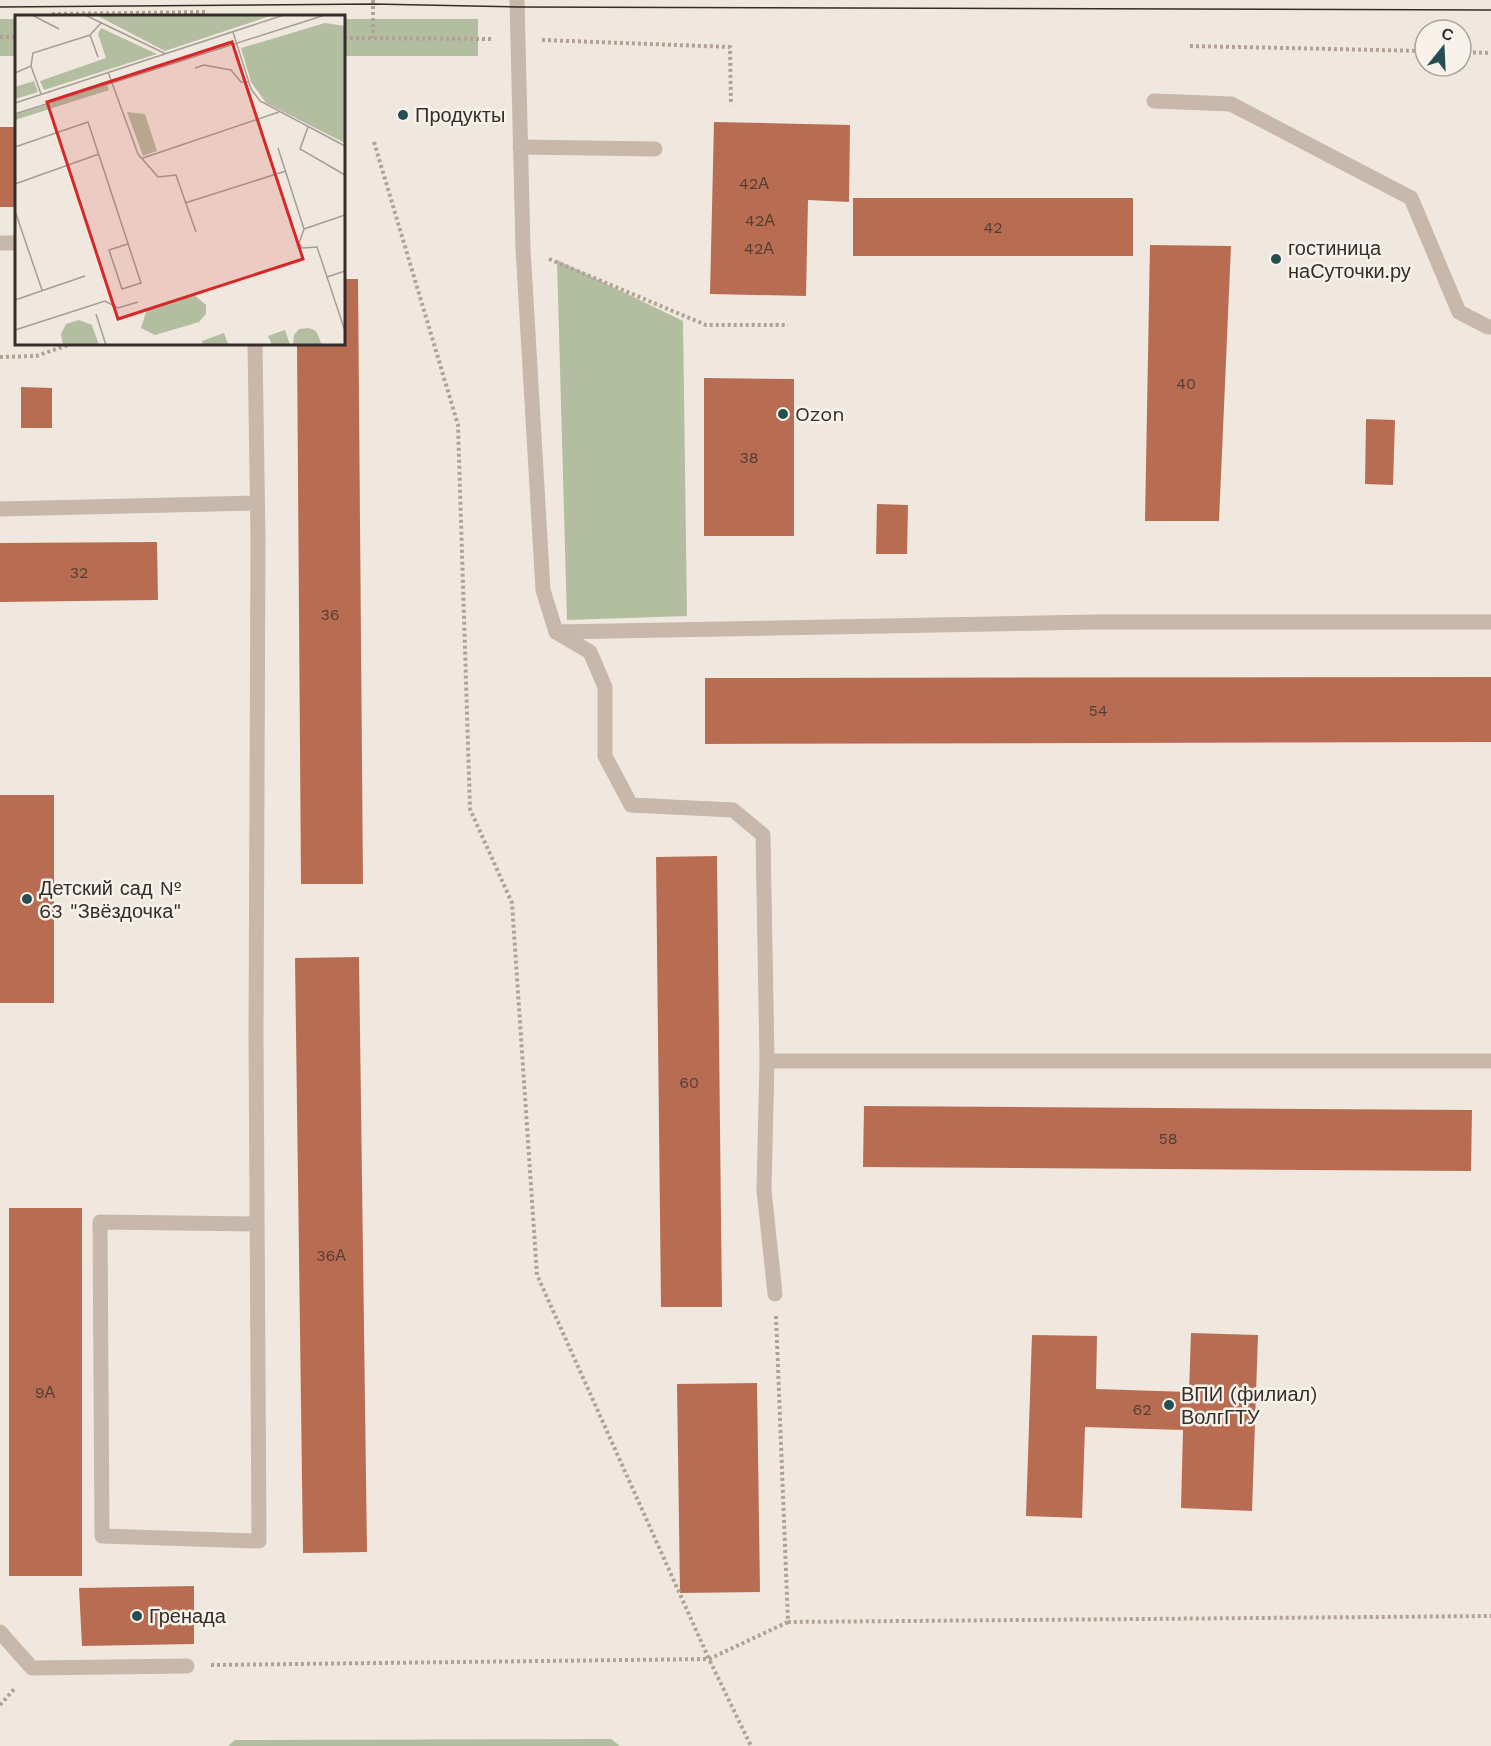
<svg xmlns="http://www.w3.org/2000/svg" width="1491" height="1746" font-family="'Work Sans',sans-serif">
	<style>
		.green { fill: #b3bda0 }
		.building { fill: #b86d53 }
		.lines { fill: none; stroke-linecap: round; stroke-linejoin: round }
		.path { stroke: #b2a296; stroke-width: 4; stroke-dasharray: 3 3; stroke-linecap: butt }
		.minor { stroke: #c7b8ab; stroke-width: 15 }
		.tram { stroke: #352d2a; stroke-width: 1.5 }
		.poi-dot { fill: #244e52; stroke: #f8f2ea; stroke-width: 2 }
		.labels { text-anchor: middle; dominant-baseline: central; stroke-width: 5; stroke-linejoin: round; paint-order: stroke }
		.number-label { font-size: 16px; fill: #563d34 }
		.poi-label { font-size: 20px; fill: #352d2a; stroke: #f8f2ea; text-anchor: start }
		.inset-road { fill: none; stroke: #a59d96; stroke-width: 1.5 }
		.view { fill: #d62828; fill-opacity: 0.15; stroke: #d62828; stroke-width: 3 }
		.inset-edge { fill: none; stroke: #352d2a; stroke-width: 3 }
	</style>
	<rect width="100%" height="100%" fill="#f0e8de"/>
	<g class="green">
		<rect x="0" y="19" width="16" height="37"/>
		<rect x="344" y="19" width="134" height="37"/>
		<polygon points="557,260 683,321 687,616 567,620"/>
		<polygon points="611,1739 620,1746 228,1746 235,1740"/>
	</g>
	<g class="building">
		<polygon points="714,122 850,125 849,202 808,200 806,296 710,294"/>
		<rect x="0" y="127" width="16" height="80"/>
		<rect x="853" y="198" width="280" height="58"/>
		<polygon points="1150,245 1231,246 1219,521 1145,521"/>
		<polygon points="344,279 358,279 363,884 301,884 297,344 344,344"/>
		<polygon points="704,378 794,379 794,536 704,536"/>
		<polygon points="21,387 52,388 52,428 21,428"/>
		<polygon points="1366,419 1395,420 1393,485 1365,484"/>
		<polygon points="877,504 908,505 907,554 876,554"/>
		<polygon points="157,542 158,600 0,602 0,543"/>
		<polygon points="1491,677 1491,742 705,744 705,678"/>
		<rect x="0" y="795" width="54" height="208"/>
		<polygon points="717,856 722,1307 661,1307 656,857"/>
		<polygon points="359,957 367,1552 303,1553 295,958"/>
		<polygon points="864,1106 1472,1110 1471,1171 863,1167"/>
		<rect x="9" y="1208" width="73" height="368"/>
		<polygon points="1191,1333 1258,1335 1252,1511 1181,1508 1183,1430 1085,1427 1082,1518 1026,1516 1032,1335 1097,1336 1096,1389 1189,1392"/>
		<polygon points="757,1383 760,1592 680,1593 677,1384"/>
		<polygon points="194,1586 194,1644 82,1646 79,1588"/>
	</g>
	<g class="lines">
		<g class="path">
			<polyline points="373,0 373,38"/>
			<polyline points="52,14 205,12"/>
			<polyline points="0,37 16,37"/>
			<polyline points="344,38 493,39"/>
			<polyline points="542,40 730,47 731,105"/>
			<polyline points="1190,46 1425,51"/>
			<polyline points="1461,52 1491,53"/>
			<polyline points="374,142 458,425 470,809 512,903 537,1275 709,1659 751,1746"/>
			<polyline points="549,259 706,325 788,325"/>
			<polyline points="0,357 36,356 71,344"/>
			<polyline points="776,1316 788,1622 1491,1616"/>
			<polyline points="211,1665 709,1659 788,1622"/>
			<polyline points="0,1705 16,1687"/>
		</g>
		<g class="minor">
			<polyline points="517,0 523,248 543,590 556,632 590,652 605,687 605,756 631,805 733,810 763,835 767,1061 764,1190 775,1294"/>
			<polyline points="1154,101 1231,104 1411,198 1459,312 1488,327 1491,327"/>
			<polyline points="520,147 655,149"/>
			<polyline points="0,243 16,243"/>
			<polyline points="255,344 258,539 256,1036 259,1541 102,1536 100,1222 257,1224"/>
			<polyline points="0,509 257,503"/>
			<polyline points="556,632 1094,622 1491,622"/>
			<polyline points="767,1061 1491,1061"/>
			<polyline points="0,1632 32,1668 187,1666"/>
		</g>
		<polyline class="tram" points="0,7 373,4 517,7 1491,10"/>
	</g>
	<g class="poi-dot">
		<circle cx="403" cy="115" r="6"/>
		<circle cx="1276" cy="259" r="6"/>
		<circle cx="783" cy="414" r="6"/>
		<circle cx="27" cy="899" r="6"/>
		<circle cx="1169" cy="1405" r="6"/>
		<circle cx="137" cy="1616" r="6"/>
	</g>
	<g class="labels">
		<g class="number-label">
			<text x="754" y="183">42А</text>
			<text x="760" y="220">42А</text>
			<text x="993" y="227">42</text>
			<text x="759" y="248">42А</text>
			<text x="1186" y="383">40</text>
			<text x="749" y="457">38</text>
			<text x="79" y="572">32</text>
			<text x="330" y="614">36</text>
			<text x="1098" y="710">54</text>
			<text x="689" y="1082">60</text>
			<text x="1168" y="1138">58</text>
			<text x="331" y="1255">36А</text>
			<text x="45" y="1392">9А</text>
			<text x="1142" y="1409">62</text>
		</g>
		<g class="poi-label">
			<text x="415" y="115">Продукты</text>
			<text x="1288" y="248">гостиница<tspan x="1288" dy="23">наСуточки.ру</tspan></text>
			<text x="795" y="414">Ozon</text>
			<text x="39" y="888">Детский сад №<tspan x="39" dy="23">63 "Звёздочка"</tspan></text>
			<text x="1181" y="1394">ВПИ (филиал)<tspan x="1181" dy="23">ВолгГТУ</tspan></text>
			<text x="149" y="1616">Гренада</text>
		</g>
	</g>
	<g transform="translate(15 15)">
		<rect width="330" height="330" fill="#f0e8de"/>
		<path d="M81 0H258L150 36ZM310 8 330 11V128L251 88 236 67 226 33ZM86 13 142 39 29 75 25 66 91 43 83 19ZM19 66 23 77 0 84V72ZM92 70 94 75 0 105V100ZM112 97 130 99 142 136 128 141ZM178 279 191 290V299L184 307 140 320 126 313 132 294ZM64 305 77 310 84 330H48L46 319 51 309ZM294 313 301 316 307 330H278L279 320 284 314ZM270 315 275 330H257L253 321ZM209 318 213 329 188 330 187 326Z" fill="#b3bda0"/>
		<path class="inset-road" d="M17 0 44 14M70 0 151 39M218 17 236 74 245 86 330 131M75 20 83 42M16 51 26 79M180 53 189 50 216 55 226 67H233M93 57 123 139 143 162 161 160 181 217M0 58 16 51 18 38 75 20 86 8M0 88 269 0M0 99 310 0M293 112 285 134 330 160M0 132 73 107 126 268 107 274 94 235 113 229M263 133 289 214 284 228 287 233 302 232 312 262M128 143 264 97M0 169 84 139M170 188 271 156M0 196 27 275M289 214 330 200M330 256 312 262 330 316M0 285 70 261M81 299 91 330M0 315 90 286 103 293 123 287"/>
		<path class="view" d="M217 27 288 244 103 304 32 87Z"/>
		<rect width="330" height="330" class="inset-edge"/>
	</g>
	<g transform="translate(1443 48) rotate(18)"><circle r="28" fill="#f8f2ea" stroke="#aaa39d" stroke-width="1.5"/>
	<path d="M0-4.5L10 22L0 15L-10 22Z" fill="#244e52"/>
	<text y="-9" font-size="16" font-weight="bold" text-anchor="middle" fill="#352d2a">С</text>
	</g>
</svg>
